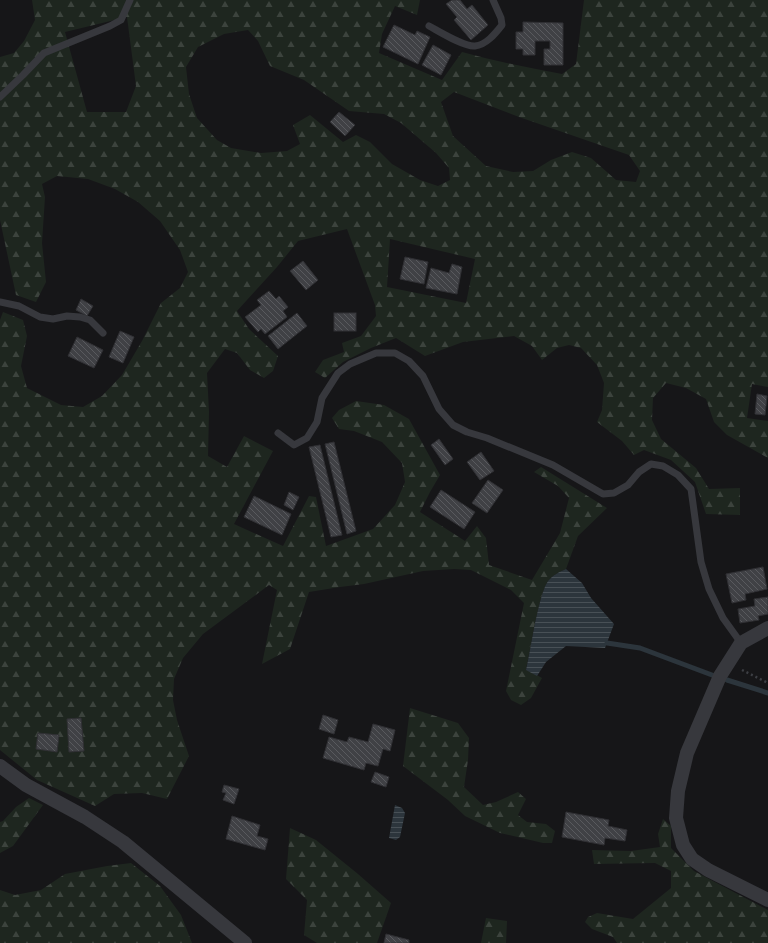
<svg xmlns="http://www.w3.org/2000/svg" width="768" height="943" font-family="Arial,sans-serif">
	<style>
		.forest { fill: url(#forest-firs); fill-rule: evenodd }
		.water { fill: url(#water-rules) }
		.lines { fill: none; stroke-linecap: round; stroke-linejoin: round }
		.stream { stroke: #2c353c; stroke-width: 5 }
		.building { fill: url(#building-back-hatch); stroke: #303034 }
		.path { stroke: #3d3f44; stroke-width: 2.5; stroke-dasharray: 2 3; stroke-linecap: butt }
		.service { stroke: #37383d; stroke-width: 7 }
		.minor { stroke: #37383d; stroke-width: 14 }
	</style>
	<defs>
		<pattern id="forest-firs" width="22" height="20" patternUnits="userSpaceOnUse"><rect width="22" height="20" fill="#1e261f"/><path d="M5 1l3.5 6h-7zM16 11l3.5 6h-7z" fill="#3c433d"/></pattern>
		<pattern id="water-rules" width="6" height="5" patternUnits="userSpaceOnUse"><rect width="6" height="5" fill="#2c353c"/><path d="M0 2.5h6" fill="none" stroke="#485056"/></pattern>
		<pattern id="building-back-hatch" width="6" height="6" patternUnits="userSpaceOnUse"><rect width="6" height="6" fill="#404145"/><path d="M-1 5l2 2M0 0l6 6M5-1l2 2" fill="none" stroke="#595a5e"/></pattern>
	</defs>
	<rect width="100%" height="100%" fill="#161618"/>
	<g class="forest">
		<path d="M32 0H420L417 15 395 6 382 34 379 53 442 80 462 52C495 61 528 68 562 74L576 64 584 0H768V387L752 384 747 418 768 421V458L727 435 714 422 706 399 686 388 666 383 653 398 652 420 661 439 696 468 709 489 740 488V515L706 514 695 482 671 460 644 450 634 455 622 441 597 422 602 410 604 383 597 365 581 348 569 345 557 348 542 360 532 346 514 336 463 342 425 356 396 338 371 348 343 362 325 378 315 372 323 360 344 352 342 343 361 336 376 316 375 305 347 229 298 241 277 267 237 311 249 329 278 356 273 371 264 378 250 370 237 353 225 349 207 373 209 412 208 456 227 467 244 436 273 451 234 524 283 546 309 496 316 497 326 546 373 529 395 505 405 482 402 463 382 442 354 431 339 429 332 418 339 410 356 401 384 405 409 419 440 475 430 492 420 512 465 541 477 526 486 538 489 565 532 580 560 533 569 498 558 486 534 472 541 467 607 508 578 536 566 569C559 572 553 575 548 581 544 587 542 595 540 602 534 624 531 647 526 669L542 678 531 698 521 705 511 700 506 691 524 603 511 590 471 570 454 569 423 571 364 584 340 587 309 592 290 649 262 664 277 590 269 585 203 634 183 658 174 679 173 700 177 720 189 756 167 799 142 793 114 794 95 806 37 780 0 750V320L3 312 23 320 27 336 21 366 27 388 61 405 83 407 102 396 122 375 142 341 161 303 180 288 188 272 180 250 160 221 138 202 115 189 88 179 57 176 42 184 45 197 42 243 46 282 36 302 16 295 0 220V57L14 53 24 41 35 20ZM127 17 136 86 126 112H87L65 32ZM248 30 258 41 270 66 304 80 349 111 384 114 401 123 436 153 449 168 450 180 438 186 420 180 392 164 370 142 356 135 343 142 310 115 293 125 300 144 287 151 261 153 231 148 217 140 197 118 189 94 186 67 198 47 224 34ZM454 92 519 117 629 155 640 171 636 182 616 180 591 158 572 152 551 160 533 171 513 172 486 166 453 136 441 102ZM390 239 475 259 466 303 387 287Z"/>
		<polygon points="410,708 458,723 469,738 468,760 464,787 483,805 496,802 518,792 526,799 518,815 527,822 546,824 555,831 552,843 543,843 500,833 465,816 448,800 403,766"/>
		<polygon points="29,798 43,805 13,846 0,853 0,822 3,821 16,807"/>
		<polygon points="663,819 671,826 671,848 694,871 768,910 768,943 617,943 613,937 592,929 585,922 588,917 597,913 633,919 671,888 671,871 655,863 594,864 592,850 631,851 660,847 658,834"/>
		<polygon points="290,828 316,840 358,874 391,903 377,943 317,943 304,935 307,900 286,879"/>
		<polygon points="131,863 160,886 181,915 192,943 0,943 0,890 15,895 41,890 65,874 107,866"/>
		<polygon points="486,918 507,921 506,943 481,943"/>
	</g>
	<g class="water">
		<path d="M566 569 582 583 591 598 614 624 605 648 566 646 546 662 537 676 526 670C531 647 534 624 540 602 542 595 544 587 548 581 553 575 559 572 566 569Z"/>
		<polygon points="395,805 402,808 405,813 400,837 396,840 389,838"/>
	</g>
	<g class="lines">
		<g class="stream">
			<polyline points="607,643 640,648 712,675"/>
			<polyline points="727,680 768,693"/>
		</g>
	</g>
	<g class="building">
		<polygon points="452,0 460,0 467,9 472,5 488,25 471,40 454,20 457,17 446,4"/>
		<polygon points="523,22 563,23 563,65 544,65 544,49 550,49 550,41 535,41 535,55 523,55 523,49 516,49 516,32 523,32"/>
		<polygon points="394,25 415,35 417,31 430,37 418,64 383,47"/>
		<polygon points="433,45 451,55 441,75 422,65"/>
		<polygon points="339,112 355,125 345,136 330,122"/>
		<polygon points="405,257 428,262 424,284 400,279"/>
		<polygon points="303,261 318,280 306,290 290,271"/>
		<polygon points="452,264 462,267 457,294 426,288 431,268 449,273"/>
		<polygon points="269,291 276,299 279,296 288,307 283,311 287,317 265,334 261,329 258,332 245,317 261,305 257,300"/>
		<polygon points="81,299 93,306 87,316 76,310"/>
		<polygon points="297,313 307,326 278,349 268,336"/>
		<rect x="334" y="313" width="22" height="18"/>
		<polygon points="120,331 134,337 123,363 109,357"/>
		<polygon points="77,337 103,350 94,368 68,356"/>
		<polygon points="757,394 767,396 765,415 755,414"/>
		<polygon points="439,439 453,459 445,465 431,445"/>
		<polygon points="334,442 356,531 347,534 325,444"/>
		<polygon points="320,445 342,535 331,537 309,447"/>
		<polygon points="481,452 494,471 480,480 467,462"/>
		<polygon points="488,480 503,490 487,513 472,503"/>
		<polygon points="441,490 475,512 464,529 430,507"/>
		<polygon points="289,492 299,497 293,510 284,505"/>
		<polygon points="254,496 291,514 282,535 244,517"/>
		<polygon points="763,567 767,589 745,594 746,600 732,603 726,574"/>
		<polygon points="768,597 768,614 758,616 759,620 740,623 738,609 755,606 754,599"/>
		<polygon points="323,715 338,720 334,734 319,729"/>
		<polygon points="81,718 84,751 69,752 67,719"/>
		<polygon points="373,724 395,730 390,751 383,749 378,766 366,763 364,770 323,758 329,737 347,742 349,737 368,742"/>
		<polygon points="38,733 59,735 57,752 36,749"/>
		<polygon points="375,772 389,777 386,787 371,782"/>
		<polygon points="224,785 239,789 234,804 223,800 226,793 222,792"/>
		<polygon points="566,812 609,820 608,826 627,830 625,841 605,838 604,845 562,837"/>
		<polygon points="232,816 260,825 257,836 268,839 265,850 226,839"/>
		<polygon points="386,934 409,940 409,943 384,943"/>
	</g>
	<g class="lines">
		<polyline class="path" points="742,670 768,683"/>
		<g class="service">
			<path d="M429 26C440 32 464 47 475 46 486 45 495 34 502 25L501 18 493 0"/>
			<polyline points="0,97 23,75 44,53 110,26 121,20 130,0"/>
			<polyline points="0,302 19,306 40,317 53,319 67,316 80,317 90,320 103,333"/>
			<polyline points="278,433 294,445 307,438 317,422 322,398 338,373 350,364 376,353 395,353 409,361 423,376 439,409 453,425 467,432 487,438 553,465 603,494 614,493 628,485 639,472 651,464 663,466 678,475 691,489 701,562 709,589 723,618 741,643"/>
		</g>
		<g class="minor">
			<polyline points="768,628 741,643 720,676 687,753 678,791 676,818 683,845 692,859 708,870 768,900"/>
			<polyline points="0,766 26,785 85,817 123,842 245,943"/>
		</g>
	</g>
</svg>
